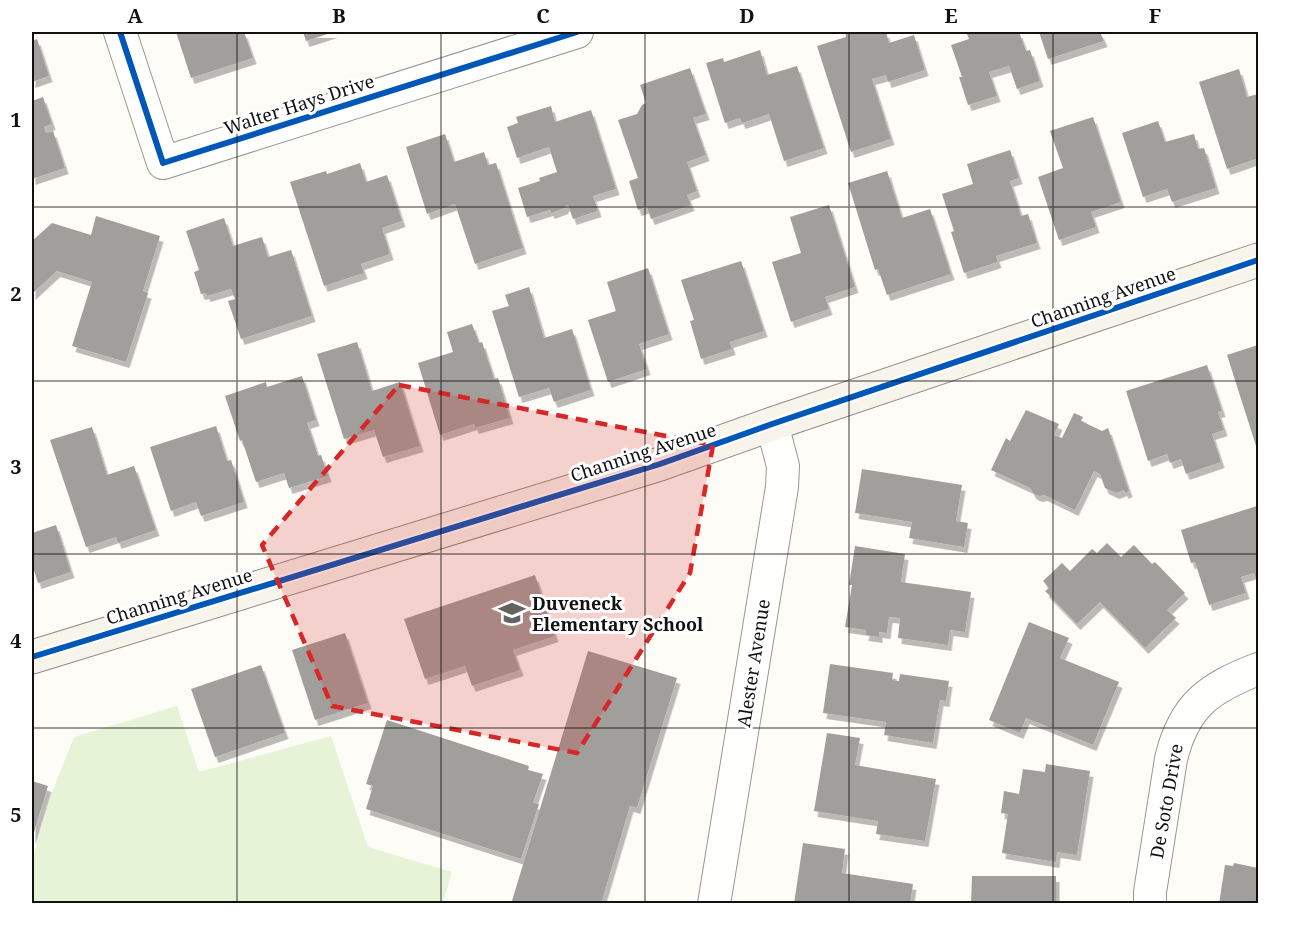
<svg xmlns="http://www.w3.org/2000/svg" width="1290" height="935" font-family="'Noto Serif',serif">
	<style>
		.green { fill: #e7f3d7 }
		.building { fill: #a19f9c; filter: url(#shadow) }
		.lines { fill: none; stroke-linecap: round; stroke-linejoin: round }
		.street-casing { stroke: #979795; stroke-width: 34 }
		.secondary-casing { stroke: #8e8d8b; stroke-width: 35 }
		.street { stroke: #fffffe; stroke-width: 32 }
		.secondary { stroke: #f6f4eb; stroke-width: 33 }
		.cycleway-casing { stroke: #fff; stroke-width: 10 }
		.cycleway { stroke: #0057b8; stroke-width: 6 }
		.marked { fill: #d62828; fill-opacity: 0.2; stroke: #d62828; stroke-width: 4.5; stroke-dasharray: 12 8; stroke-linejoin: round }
		.grid { fill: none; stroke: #111; stroke-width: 1.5; stroke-opacity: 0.55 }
		.labels { text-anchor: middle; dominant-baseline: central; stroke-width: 6; stroke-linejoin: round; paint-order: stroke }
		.street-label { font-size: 18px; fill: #111; stroke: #fff }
		.poi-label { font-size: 18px; font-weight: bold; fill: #111; stroke: #fff; text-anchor: start }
		.neatline { fill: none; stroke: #111; stroke-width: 2 }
		.grid-label { font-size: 20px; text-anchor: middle; font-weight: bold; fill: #111 }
	</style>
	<defs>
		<filter id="shadow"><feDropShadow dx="3.5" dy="6" stdDeviation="0" flood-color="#0004"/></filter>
	</defs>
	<rect width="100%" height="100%" fill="#fdfcf7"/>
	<polygon class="green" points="177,706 199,772 331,736 368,847 452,872 443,903 32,903 32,861 51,795 74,737"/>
	<g class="building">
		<polygon points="176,32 244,32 253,58 191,78"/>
		<polygon points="303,32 334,32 306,41"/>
		<polygon points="845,32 886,32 889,43 914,35 925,70 888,82 886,75 872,79 891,139 851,152 817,46 846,37"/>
		<polygon points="966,32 1019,32 1026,51 1030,50 1040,81 1017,89 1009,66 989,72 997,96 968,105 959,77 962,77 951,45 969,39"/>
		<polygon points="1039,32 1100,32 1104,41 1048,59"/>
		<polygon points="37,39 49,76 32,82 32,41"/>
		<polygon points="760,50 767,75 797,66 824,148 784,161 769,114 742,123 740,118 725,123 706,63 723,58 724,62"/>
		<polygon points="690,68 706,114 693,118 706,155 687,162 697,191 687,195 691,205 651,219 647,207 638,210 629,181 638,178 618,120 637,114 642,105 646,103 640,85"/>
		<polygon points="1239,69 1247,97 1258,94 1258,164 1256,159 1227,169 1199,82"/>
		<polygon points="43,97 52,124 44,127 46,133 53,131 65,168 32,179 32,101"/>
		<polygon points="551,106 555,122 591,110 616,189 593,196 598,211 573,219 568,205 565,206 565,208 551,213 550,210 527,217 518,188 540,181 539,178 557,172 549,147 517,158 507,127 518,123 516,117"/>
		<polygon points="1093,117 1121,202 1091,212 1096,227 1059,240 1038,177 1063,168 1050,131"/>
		<polygon points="1158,121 1165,142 1194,134 1198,149 1204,148 1216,188 1172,202 1167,189 1143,197 1122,133"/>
		<polygon points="445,134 454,162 484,152 488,165 496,163 523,248 475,264 455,204 427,214 406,147"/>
		<polygon points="1010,150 1019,178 1010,181 1021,216 1028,214 1037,243 996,256 998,262 964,273 951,232 954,231 942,194 973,184 967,164"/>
		<polygon points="360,163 366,182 387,175 402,221 382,228 390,254 361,264 364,273 324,286 290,182 326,171 327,174"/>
		<polygon points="887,171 902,218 930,209 951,274 887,295 878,269 875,270 848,183"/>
		<polygon points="829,205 855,287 825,297 829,309 791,322 772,262 801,253 790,217"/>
		<polygon points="96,216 160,236 143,291 148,293 126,362 72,346 92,282 57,271 32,294 32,241 52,223 91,235"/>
		<polygon points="224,218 233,246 262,237 268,257 291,250 312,316 241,339 228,301 235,299 231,289 207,296 206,293 201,294 194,272 199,270 186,231"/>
		<polygon points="741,261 764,331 730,342 732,349 701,359 690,321 694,320 681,280"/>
		<polygon points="648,268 669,334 639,344 647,369 608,382 588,320 616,311 607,282"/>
		<polygon points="529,287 544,338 572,329 591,390 554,402 549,388 519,397 492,311 509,306 505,295"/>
		<polygon points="472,324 479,343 482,342 494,379 498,378 510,418 475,428 474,424 440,435 418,363 453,352 447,332"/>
		<polygon points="357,342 372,391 400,382 420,446 383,457 374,430 344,439 317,354"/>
		<polygon points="1258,345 1258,452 1227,355"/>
		<polygon points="1207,365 1222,411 1218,412 1224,430 1212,434 1221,462 1186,474 1181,459 1170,463 1167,454 1148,461 1126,391"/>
		<polygon points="302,376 316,420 307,423 318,456 321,455 328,476 289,488 284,473 256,482 242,440 240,441 225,396 266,382 267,387"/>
		<polygon points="1026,410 1059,424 1054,435 1062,438 1074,413 1083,417 1081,421 1102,431 1108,428 1129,491 1125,493 1124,490 1116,493 1105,488 1100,474 1094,471 1075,510 1044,495 1040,496 1036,495 1033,493 1030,488 991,470 1006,438 1010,441"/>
		<polygon points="216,426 227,461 231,460 244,502 201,516 196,502 171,511 150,447"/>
		<polygon points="92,427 107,475 134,466 156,530 118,543 116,537 86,547 50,440"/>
		<polygon points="862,469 962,485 956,521 968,523 964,547 909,538 912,522 855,513"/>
		<polygon points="1257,506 1258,510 1258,585 1254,573 1241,577 1246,593 1209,605 1195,562 1191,563 1181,530"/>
		<polygon points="56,525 71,572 38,583 32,564 32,533"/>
		<polygon points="1107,543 1121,557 1134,545 1152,564 1155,562 1185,593 1167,610 1176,618 1145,648 1100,602 1077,624 1045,591 1049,588 1043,581 1062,563 1070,571 1092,549 1097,553"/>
		<polygon points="855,546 905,554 901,582 971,592 965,632 950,630 948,645 898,638 900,618 889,617 887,633 879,632 879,637 865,635 866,630 845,627 852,585 849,585"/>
		<polygon points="535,575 555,636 513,650 520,670 472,686 465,666 425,679 404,619"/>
		<polygon points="1029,622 1069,638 1060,658 1119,682 1093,745 1026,718 1020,733 989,720"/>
		<polygon points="345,633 368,703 315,720 292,650"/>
		<polygon points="588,651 677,678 637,808 630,806 601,904 511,904"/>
		<polygon points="830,664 893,673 892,680 899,681 900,674 949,681 946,701 940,700 933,743 884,735 886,722 823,713"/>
		<polygon points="261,665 285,733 215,757 191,689"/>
		<polygon points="387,720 529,766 528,770 543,774 533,803 539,804 521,859 366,809 373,786 366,784"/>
		<polygon points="827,733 860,738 855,765 936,779 925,841 876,834 878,821 814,811"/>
		<polygon points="1046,764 1090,771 1077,855 1057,852 1056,862 1002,853 1008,814 1001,813 1004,791 1019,794 1023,769 1045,772"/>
		<polygon points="32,781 48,786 32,839"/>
		<polygon points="803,843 845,849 842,873 913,884 910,904 794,904"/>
		<polygon points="1234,863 1258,868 1258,904 1219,904 1225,865 1233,866"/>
		<polygon points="972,876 1056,876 1056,904 971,904"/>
	</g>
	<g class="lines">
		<g class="street-casing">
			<g id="street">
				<polyline points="120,32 163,163 577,32"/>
				<polyline points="714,904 782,487 783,466 772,424"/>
				<path d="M1150 904V892L1171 759C1184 705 1209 688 1258 669"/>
			</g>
		</g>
		<g class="secondary-casing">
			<polyline id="secondary" points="32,657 660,464 772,424 1258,260"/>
		</g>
		<use href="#street" class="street"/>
		<use href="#secondary" class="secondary"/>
		<g class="cycleway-casing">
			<g id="cycleway">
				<polyline points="120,32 163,163 577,32"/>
				<polyline points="32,657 660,464 772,424 1258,260"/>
			</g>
		</g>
		<use href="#cycleway" class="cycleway"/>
	</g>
	<path class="marked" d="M399 385 713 445 690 573 577 753 332 706 262 545Z"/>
	<path class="grid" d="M237 32V904M441 32V904M645 32V904M849 32V904M1053 32V904M32 207H1258M32 381H1258M32 554H1258M32 728H1258"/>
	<defs>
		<g id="school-bare" transform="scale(2.07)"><path d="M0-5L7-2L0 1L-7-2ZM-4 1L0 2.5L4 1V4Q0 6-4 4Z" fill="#646362" stroke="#fff" stroke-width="2.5" paint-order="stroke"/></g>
	</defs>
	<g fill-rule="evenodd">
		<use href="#school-bare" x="512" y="613"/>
	</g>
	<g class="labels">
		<g class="street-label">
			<text transform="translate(299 104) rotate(-18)">Walter Hays Drive</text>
			<text transform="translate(1103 297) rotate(-19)">Channing Avenue</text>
			<text transform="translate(643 452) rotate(-18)">Channing Avenue</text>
			<text transform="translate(179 596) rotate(-17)">Channing Avenue</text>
			<text transform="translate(753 663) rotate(-81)">Alester Avenue</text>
			<text transform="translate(1166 801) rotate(-80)">De Soto Drive</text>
		</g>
		<g class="poi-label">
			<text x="532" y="603">Duveneck<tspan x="532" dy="21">Elementary School</tspan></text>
		</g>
	</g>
	<rect width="1290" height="935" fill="none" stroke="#ffffff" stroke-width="66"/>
	<rect x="33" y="33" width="1224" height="869" class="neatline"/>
	<g class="grid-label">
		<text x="135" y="23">A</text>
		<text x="339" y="23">B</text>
		<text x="543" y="23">C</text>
		<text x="747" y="23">D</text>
		<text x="951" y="23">E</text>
		<text x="1155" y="23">F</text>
		<text x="16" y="127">1</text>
		<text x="16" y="301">2</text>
		<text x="16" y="474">3</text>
		<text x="16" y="648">4</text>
		<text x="16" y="822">5</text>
	</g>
</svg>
